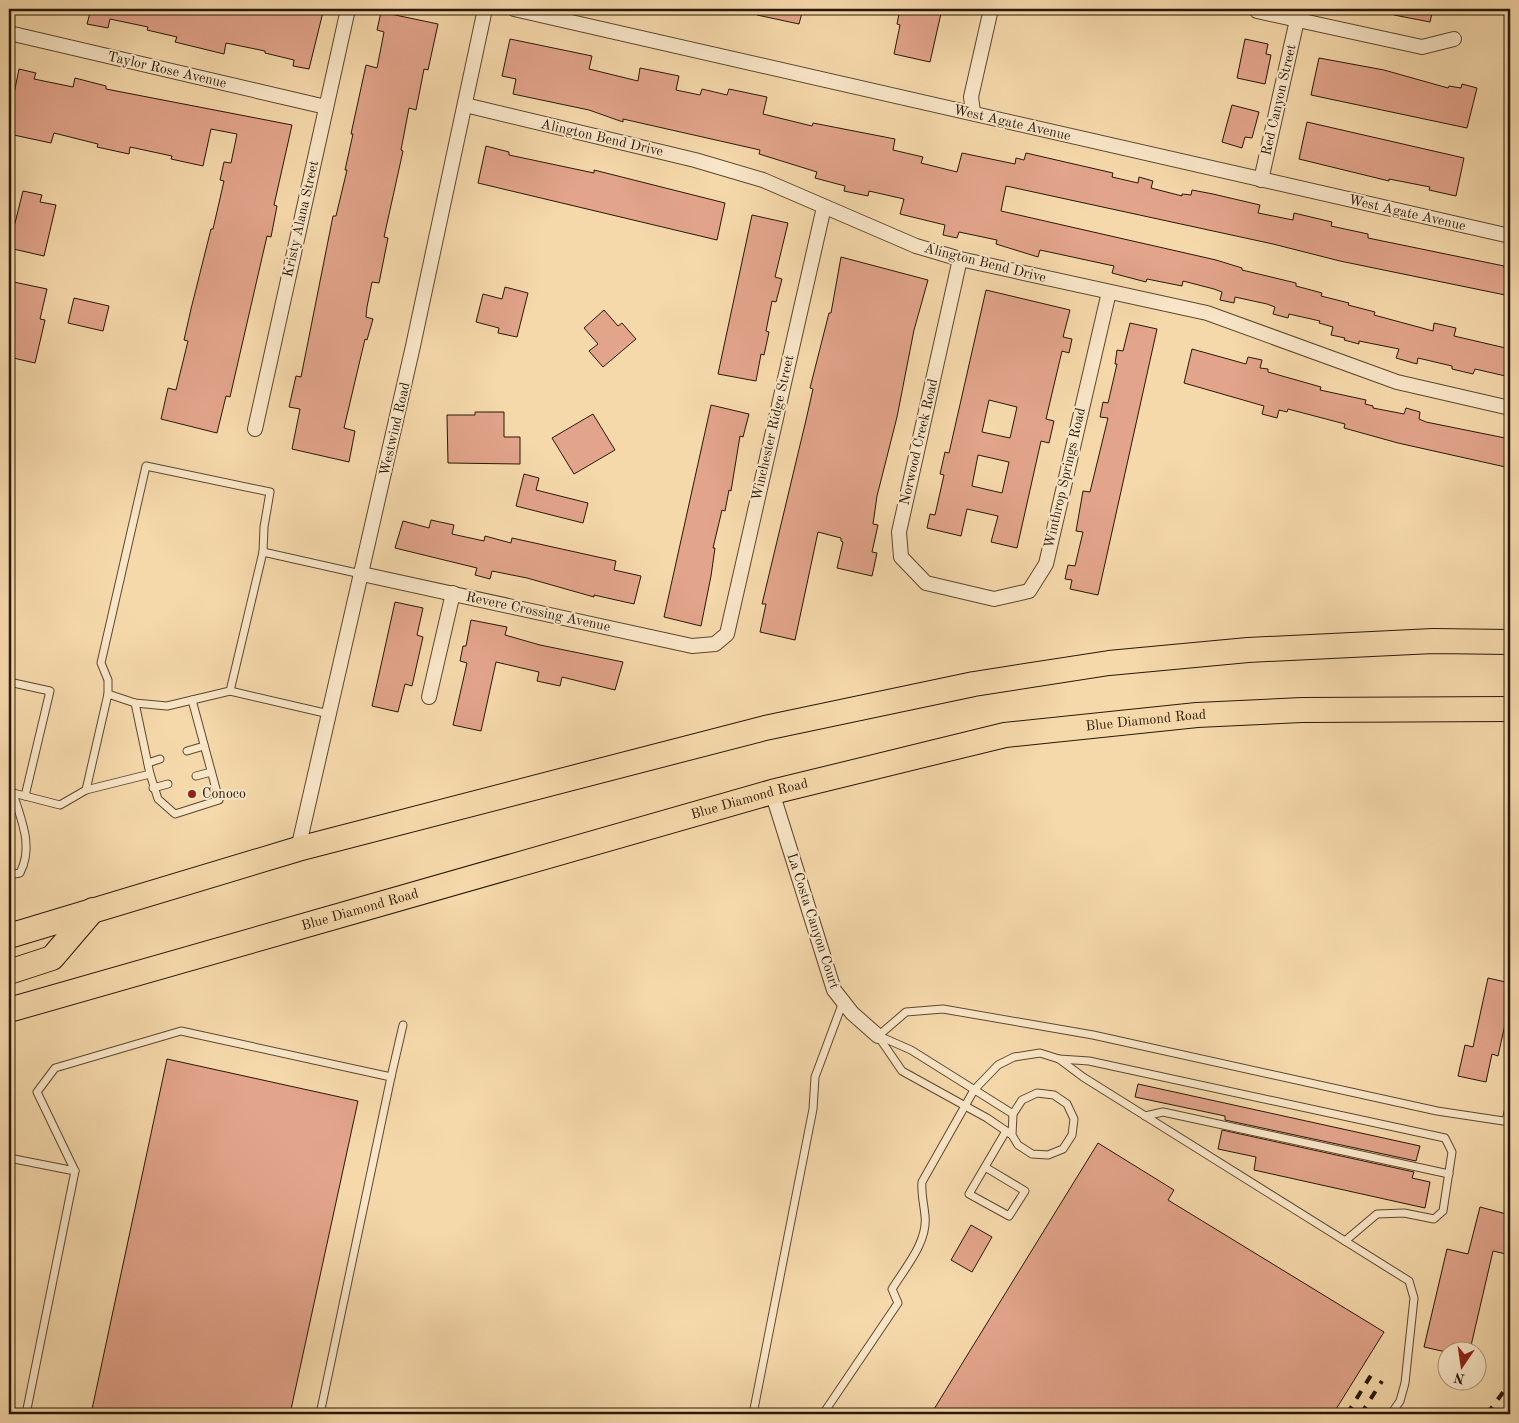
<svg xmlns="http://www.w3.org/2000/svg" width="1519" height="1423" font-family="'Old Standard TT',serif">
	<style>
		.building { fill: #e2a48b; stroke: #281804; fill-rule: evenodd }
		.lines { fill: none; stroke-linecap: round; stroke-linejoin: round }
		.service-casing { stroke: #5c482e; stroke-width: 9 }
		.minor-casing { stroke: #5c482e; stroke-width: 16 }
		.trunk-casing { stroke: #281804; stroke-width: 26 }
		.service { stroke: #f9e6c8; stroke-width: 7 }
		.minor { stroke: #f9e6c8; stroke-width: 14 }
		.trunk { stroke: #f6d9ab; stroke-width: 24 }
		.rail { stroke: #281804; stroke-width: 4; stroke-dasharray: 9 9; stroke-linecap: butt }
		.poi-dot { fill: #8f2418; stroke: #f9e6c8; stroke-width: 2 }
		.labels { text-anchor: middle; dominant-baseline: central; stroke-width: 4; stroke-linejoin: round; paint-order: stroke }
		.street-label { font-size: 14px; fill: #281804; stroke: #f9e6c8 }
		.poi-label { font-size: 14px; fill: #281804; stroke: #f9e6c8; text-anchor: start }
	</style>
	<rect width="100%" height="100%" fill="#f6d9ab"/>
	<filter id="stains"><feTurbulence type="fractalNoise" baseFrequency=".004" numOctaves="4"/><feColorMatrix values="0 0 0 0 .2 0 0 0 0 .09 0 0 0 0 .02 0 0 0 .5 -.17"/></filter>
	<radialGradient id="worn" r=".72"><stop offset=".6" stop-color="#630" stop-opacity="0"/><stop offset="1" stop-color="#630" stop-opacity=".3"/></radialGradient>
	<g class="building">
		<polygon points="91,9 310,9 323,12 309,69 293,66 294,60 265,53 265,51 226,43 224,54 175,42 177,37 147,30 148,27 110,19 108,28 87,24"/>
		<polygon points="758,9 803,9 799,24 757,15"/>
		<polygon points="900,9 942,9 930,62 894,54 900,25 897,24"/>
		<polygon points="1394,9 1433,9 1430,22 1394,15"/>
		<polygon points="381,12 438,24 428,70 424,69 416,110 409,108 401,150 403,151 384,237 388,238 379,283 372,282 367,307 366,317 373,319 367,340 365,339 344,428 355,431 349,462 292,449 300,409 289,407 296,376 301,377 333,216 336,216 347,170 345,170 353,134 351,134 366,65 377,68 384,32 377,30"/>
		<polygon points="510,39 592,56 589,69 638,81 640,68 679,76 676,90 700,95 702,89 727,95 729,89 767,97 763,114 812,126 813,123 895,139 893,150 923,157 921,163 957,172 962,153 1015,164 1016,158 1024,160 1026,153 1113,173 1112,177 1138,183 1139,177 1153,181 1151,188 1182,196 1182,194 1191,195 1192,190 1213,194 1260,205 1258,213 1293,220 1294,213 1332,222 1331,226 1368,234 1368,238 1504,266 1504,268 1510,269 1510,296 1340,261 1273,244 1006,186 1001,211 1216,260 1242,268 1242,270 1296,283 1296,286 1322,293 1321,296 1349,303 1348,305 1375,312 1374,315 1433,331 1434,323 1456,328 1454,336 1510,349 1510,377 1475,369 1473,374 1452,369 1452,366 1418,358 1417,364 1396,358 1399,349 1359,341 1359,344 1344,340 1345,338 1331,335 1333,327 1319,323 1320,321 1289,314 1288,318 1273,314 1275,307 1267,304 1235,297 1234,303 1220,300 1222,292 1214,289 1183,281 1182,286 1147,279 1146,282 1112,273 1114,266 1040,250 1038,257 996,244 997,240 959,232 957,238 943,235 945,225 900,214 904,199 869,191 868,196 844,191 845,186 815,178 817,172 759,154 760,150 623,119 623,122 589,110 513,94 516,79 502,76"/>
		<polygon points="1245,39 1268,44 1266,54 1271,55 1265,84 1237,78"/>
		<polygon points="1319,58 1384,70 1448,88 1449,86 1461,88 1462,84 1477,88 1467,128 1311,95"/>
		<polygon points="19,69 36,73 34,79 73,87 75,78 106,86 106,89 292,125 274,205 277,206 271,237 267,236 230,397 226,396 217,433 161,419 168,388 176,390 188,341 184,340 191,309 211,229 213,229 224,181 220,180 224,162 231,163 237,134 211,129 203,166 171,159 172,156 130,147 129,154 97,147 98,144 54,133 51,143 9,134 9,118"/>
		<polygon points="1232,105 1259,112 1252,138 1245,137 1242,148 1222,142"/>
		<polygon points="1307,122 1464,158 1456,196 1429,190 1430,187 1389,179 1389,181 1299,159"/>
		<polygon points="486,146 509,152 509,155 594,173 594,170 725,203 717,240 478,183"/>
		<polygon points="23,191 42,195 40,202 56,205 44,256 9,248 9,225 14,227"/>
		<polygon points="752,215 788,223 775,277 782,279 776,302 772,301 766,331 769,332 764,355 761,354 756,381 718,374"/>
		<polygon points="841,257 928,280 914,330 897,417 877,496 873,524 878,525 872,552 877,553 872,576 837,568 843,542 841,541 841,538 818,532 795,640 760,632 766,604 762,604 806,420 813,389 810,388 829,313 831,313"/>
		<polygon points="9,281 47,289 40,319 45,320 35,363 9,357"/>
		<polygon points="505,287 528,293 517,337 498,333 499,328 476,322 483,294 502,299"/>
		<path d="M986 290 1070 310 1063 337 1072 339 1069 353 1062 351 1046 419 1054 421 1049 443 1041 441 1017 548 991 542 998 516 967 509 961 536 927 528 930 514 935 515 944 475 940 474 945 452 949 453ZM989 400 1017 407 1010 438 982 432ZM978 455 1009 462 1002 493 972 486Z"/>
		<polygon points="74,298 109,306 103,331 68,323"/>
		<polygon points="604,310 618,326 622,323 636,339 603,367 589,351 598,344 584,328"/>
		<polygon points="1130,323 1157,329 1098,595 1070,589 1072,580 1065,579 1068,565 1075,566 1083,532 1076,531 1083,491 1090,492 1108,418 1100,417 1103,402 1108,403 1117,364 1115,364 1117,350 1123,351"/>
		<polygon points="1192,349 1246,364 1248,357 1262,360 1260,368 1268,369 1268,372 1321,387 1320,390 1366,400 1365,404 1373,406 1373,408 1404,414 1406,408 1420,412 1419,419 1426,422 1510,439 1510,468 1398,443 1344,428 1345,424 1288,409 1287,412 1279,410 1277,418 1262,414 1264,406 1184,383"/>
		<polygon points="711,405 749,414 743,437 740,436 731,491 729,490 725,511 722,510 713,548 715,548 711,576 701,626 664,617"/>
		<polygon points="475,412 504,412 504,437 520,437 520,464 448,463 447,415 475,415"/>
		<polygon points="593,414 615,450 574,474 552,438"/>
		<polygon points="524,474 539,478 536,490 588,503 583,523 516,506"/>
		<polygon points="431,520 454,525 452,534 484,541 485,536 511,543 512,538 616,561 614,570 641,576 634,604 594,595 594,597 527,578 492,571 490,579 475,575 477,568 395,548 403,521 429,528"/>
		<polygon points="395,602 423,608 417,635 423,637 412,686 405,684 398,712 372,706"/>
		<polygon points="471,620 507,627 505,635 540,645 623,662 615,690 562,677 560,686 537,681 539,672 496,662 481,731 453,725 467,663 460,661 463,646 466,646"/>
		<polygon points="1488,978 1510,983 1510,1002 1498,1056 1492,1054 1486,1082 1458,1076 1465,1045 1473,1047"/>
		<polygon points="167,1059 358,1101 290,1414 91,1414"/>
		<polygon points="1138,1084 1420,1146 1416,1161 1225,1120 1225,1116 1135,1097"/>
		<polygon points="1222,1130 1414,1172 1412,1178 1430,1182 1425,1208 1254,1170 1256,1157 1218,1149"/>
		<polygon points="1098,1143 1174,1190 1168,1200 1384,1332 1333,1414 931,1414"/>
		<polygon points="1480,1207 1510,1215 1510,1238 1506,1254 1493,1251 1470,1350 1446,1352 1424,1347 1447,1249 1468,1254"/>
		<polygon points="971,1225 992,1237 972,1272 951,1260"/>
	</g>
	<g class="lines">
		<g class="service-casing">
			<g id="service">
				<polyline points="9,682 50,691 25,796 9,792"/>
				<polyline points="230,691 263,552 361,574"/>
				<polyline points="108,694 108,680 101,663 146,466 270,492 264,527 263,552"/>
				<polyline points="187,751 204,746"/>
				<polyline points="148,763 160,759"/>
				<polyline points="150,774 158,799 175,814 219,800 192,700"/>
				<polyline points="196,776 211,772"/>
				<polyline points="153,788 168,784"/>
				<polyline points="86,790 150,774 135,703"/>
				<polyline points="25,796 60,805 86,790 108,694 135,703 167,706 230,691 329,714"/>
				<path d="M9 875 20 873C34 846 21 820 13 793"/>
				<polyline points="878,1036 906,1012 943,1009 1093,1035 1437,1111 1510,1122"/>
				<polyline points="878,1036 902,1071 987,1118 1012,1135 1018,1145 1032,1154 1048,1155 1063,1149 1072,1135 1074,1119 1067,1104 1054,1095 1037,1093 1022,1100 1013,1114 1012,1135"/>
				<polyline points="879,1036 911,1050 1013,1114"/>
				<polyline points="1059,1059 1089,1061 1445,1138 1452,1152 1443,1211 1434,1219 1404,1213 1377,1214 1345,1241"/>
				<polyline points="391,1077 403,1025"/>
				<polyline points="1145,1116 1163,1112 1449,1174"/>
				<polyline points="1506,1121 1510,1103"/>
				<polyline points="9,1158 75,1171 26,1414"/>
				<polyline points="985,1167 1025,1191 1009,1216 969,1194 1006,1131"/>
				<polyline points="75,1171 37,1092 55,1068 181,1031 391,1077 320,1414"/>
				<polyline points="753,1414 813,1109 815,1077 843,1002"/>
				<path d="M823 1414 898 1303 892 1289C905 1268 928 1242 925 1216 924 1204 921 1194 922 1182L974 1090 998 1065 1014 1057 1040 1053 1059 1059 1083 1077 1409 1281 1414 1298 1405 1383 1400 1401 1391 1414"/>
			</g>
		</g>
		<g class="minor-casing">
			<g id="minor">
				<polyline points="514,9 1510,236"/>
				<polyline points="1257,11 1422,47 1454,39"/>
				<polyline points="9,33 326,107"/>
				<polyline points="465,105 695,160 763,180 916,246 960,259 1207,313 1397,382 1510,408"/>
				<polyline points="973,112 971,97 991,9"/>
				<polyline points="1261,180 1297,20"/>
				<polyline points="960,259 899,532 901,557 926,583 994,599 1029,591 1046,564 1109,292"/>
				<polyline points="255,429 348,9"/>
				<polyline points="362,574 692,646 715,644 727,634 824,207"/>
				<polyline points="429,697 453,593"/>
				<polyline points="772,792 834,990 852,1013 878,1036"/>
				<polyline points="298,849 413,346 485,9"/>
			</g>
		</g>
		<g class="trunk-casing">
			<g id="trunk">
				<polyline points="9,936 298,849 765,728 974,684 1109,663 1248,650 1433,641 1510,642"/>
				<polyline points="9,972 52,958 93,910"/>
				<path id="s1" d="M9 1010 772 792 1005 735 1197 715 1302 710 1510 709"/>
			</g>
		</g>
		<use href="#service" class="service"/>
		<use href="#minor" class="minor"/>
		<use href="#trunk" class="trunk"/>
		<g class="rail">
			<polyline points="1347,1414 1373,1372"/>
			<polyline points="1361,1414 1382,1381"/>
			<polyline points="1487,1414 1510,1383"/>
		</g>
	</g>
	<circle class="poi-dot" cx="192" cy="794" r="5"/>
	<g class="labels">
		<g class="street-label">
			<text transform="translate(167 70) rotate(13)">Taylor Rose Avenue</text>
			<text transform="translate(1279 100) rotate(-77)">Red Canyon Street</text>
			<text transform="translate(1012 123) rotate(13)">West Agate Avenue</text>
			<text transform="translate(602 138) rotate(13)">Alington Bend Drive</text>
			<text transform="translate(1407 213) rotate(13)">West Agate Avenue</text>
			<text transform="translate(301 219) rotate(-77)">Kristy Alana Street</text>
			<text transform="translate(985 263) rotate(14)">Alington Bend Drive</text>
			<text transform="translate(773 428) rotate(-77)">Winchester Ridge Street</text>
			<text transform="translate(395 429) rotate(-77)">Westwind Road</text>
			<text transform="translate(919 442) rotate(-77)">Norwood Creek Road</text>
			<text transform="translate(1065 478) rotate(-77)">Winthrop Springs Road</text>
			<text transform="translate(538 612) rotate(12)">Revere Crossing Avenue</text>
			<text stroke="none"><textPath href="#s1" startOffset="1175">Blue Diamond Road</textPath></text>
			<text stroke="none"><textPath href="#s1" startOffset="770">Blue Diamond Road</textPath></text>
			<text stroke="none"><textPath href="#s1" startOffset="365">Blue Diamond Road</textPath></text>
			<text transform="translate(813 921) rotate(72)">La Costa Canyon Court</text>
		</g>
		<g class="poi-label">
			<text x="202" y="794">Conoco</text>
		</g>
	</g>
	<rect width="1519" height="1423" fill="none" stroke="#f6d9ab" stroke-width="30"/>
	<rect x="10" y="10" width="1499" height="1403" fill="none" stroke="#281804" stroke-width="2.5"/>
	<rect x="15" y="15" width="1489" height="1393" fill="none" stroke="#281804"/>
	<g transform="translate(1462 1366) rotate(193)"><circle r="24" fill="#f9e6c8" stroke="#a5947a"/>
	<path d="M0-4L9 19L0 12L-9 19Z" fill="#8f2418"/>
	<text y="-8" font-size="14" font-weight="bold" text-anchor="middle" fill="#281804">N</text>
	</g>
	<rect width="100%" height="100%" filter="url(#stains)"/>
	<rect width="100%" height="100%" fill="url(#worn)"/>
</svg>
